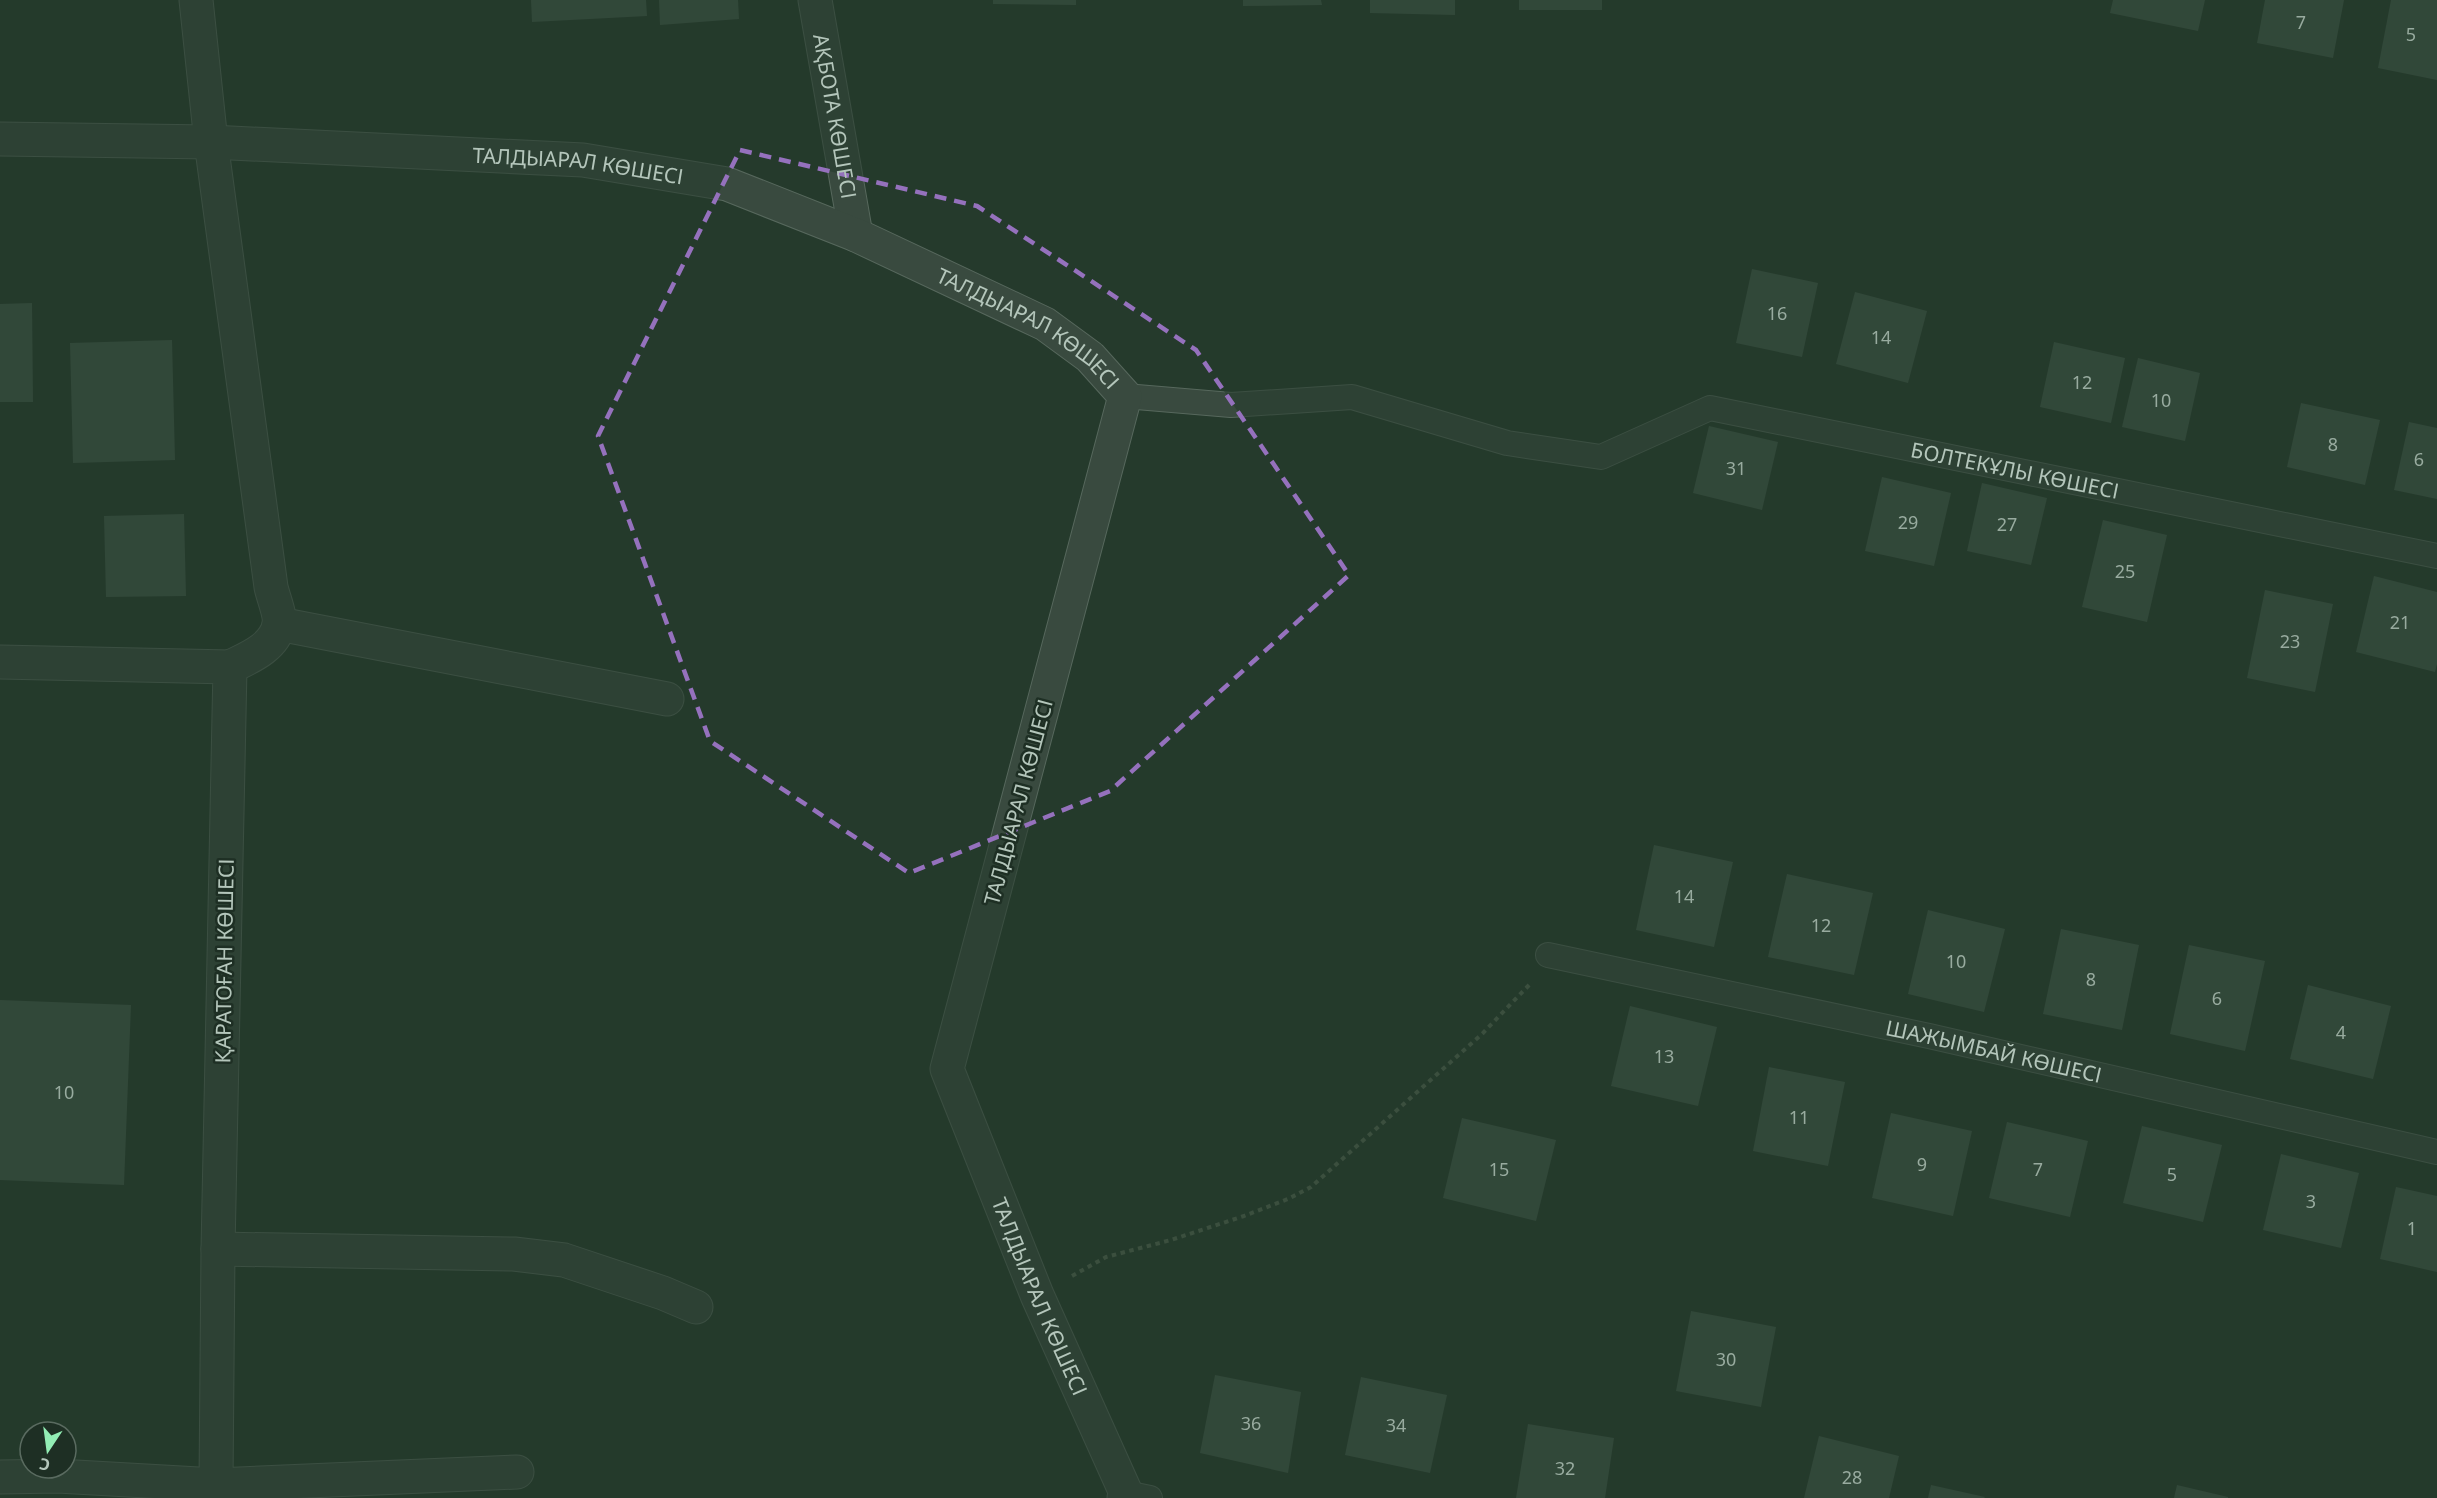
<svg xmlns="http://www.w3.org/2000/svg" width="2437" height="1498" font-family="'Noto Sans',sans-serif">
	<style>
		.building { fill: #42594a }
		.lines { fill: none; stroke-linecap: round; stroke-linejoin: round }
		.lane-casing { stroke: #57685d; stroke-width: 26 }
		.street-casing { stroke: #57685d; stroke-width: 35 }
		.path { stroke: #576856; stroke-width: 4; stroke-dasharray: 4.5 4.5; stroke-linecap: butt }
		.lane { stroke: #394a3f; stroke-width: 24 }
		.street { stroke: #394a3f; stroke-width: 33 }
		.marked { fill: none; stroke: #9571bd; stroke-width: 4.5; stroke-dasharray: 12 8; stroke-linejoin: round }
		.labels { text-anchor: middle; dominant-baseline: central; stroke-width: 5; stroke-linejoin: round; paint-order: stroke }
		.number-label { font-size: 18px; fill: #98ab9f }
		.street-label { font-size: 21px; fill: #b4c6bb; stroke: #1e2f24 }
	</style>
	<rect width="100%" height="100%" fill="#253a2c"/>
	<g class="building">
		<polygon points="531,0 646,0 647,16 532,22"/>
		<polygon points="659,0 738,0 739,19 660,25"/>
		<polygon points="993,0 1076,0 1076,5 993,4"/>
		<polygon points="1243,0 1321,0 1322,5 1243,6"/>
		<polygon points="1370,0 1455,0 1455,15 1370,13"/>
		<rect x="1519" y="0" width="83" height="10"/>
		<polygon points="2113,0 2205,0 2198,31 2110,13"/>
		<polygon points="2265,0 2344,0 2333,58 2257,43"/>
		<polygon points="2391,0 2437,0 2437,80 2378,68"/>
		<polygon points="1752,269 1818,283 1802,357 1736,343"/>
		<polygon points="1855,292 1927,311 1908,383 1836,364"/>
		<polygon points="32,303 33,402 0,402 0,304"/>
		<polygon points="172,340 175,460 73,463 70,343"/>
		<polygon points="2054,342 2125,358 2111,423 2040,407"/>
		<polygon points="2138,358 2200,373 2185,441 2122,427"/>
		<polygon points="2301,403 2380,420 2365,485 2287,467"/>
		<polygon points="2409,422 2437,428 2437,499 2394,490"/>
		<polygon points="1709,426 1778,442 1762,510 1693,493"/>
		<polygon points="1882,477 1951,493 1934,566 1865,551"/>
		<polygon points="1982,483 2047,498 2031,565 1967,551"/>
		<polygon points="184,514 186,596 106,597 104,516"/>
		<polygon points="2103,520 2167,535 2147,622 2082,607"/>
		<polygon points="2374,576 2437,592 2437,664 2435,672 2356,652"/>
		<polygon points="2265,590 2333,604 2315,692 2247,678"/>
		<polygon points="1654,845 1733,862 1714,947 1636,930"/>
		<polygon points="1787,874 1873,893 1854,975 1768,957"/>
		<polygon points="1928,910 2005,929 1984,1012 1908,994"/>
		<polygon points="2061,929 2139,945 2122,1030 2043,1014"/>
		<polygon points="2189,945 2265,961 2245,1051 2170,1034"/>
		<polygon points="2308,985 2391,1006 2373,1079 2290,1059"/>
		<polygon points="0,1000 131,1005 124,1185 0,1180"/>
		<polygon points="1630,1006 1717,1027 1698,1106 1611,1086"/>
		<polygon points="1769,1067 1845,1082 1828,1166 1753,1151"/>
		<polygon points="1891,1113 1972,1131 1953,1216 1872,1198"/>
		<polygon points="1462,1118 1556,1140 1536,1221 1443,1198"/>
		<polygon points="2007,1122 2088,1141 2070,1217 1989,1198"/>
		<polygon points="2142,1126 2222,1145 2203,1222 2123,1203"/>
		<polygon points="2281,1154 2359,1173 2341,1248 2263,1230"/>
		<polygon points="2396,1187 2437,1196 2437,1272 2380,1259"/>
		<polygon points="1691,1311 1776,1327 1761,1407 1676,1391"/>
		<polygon points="1215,1375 1301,1392 1288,1473 1200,1453"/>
		<polygon points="1361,1377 1447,1395 1430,1473 1345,1455"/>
		<polygon points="1528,1424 1614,1438 1605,1498 1516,1498"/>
		<polygon points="1819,1436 1899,1456 1889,1498 1804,1498"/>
		<polygon points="1931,1485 1985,1497 1984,1498 1928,1498"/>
		<polygon points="2177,1485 2228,1497 2228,1498 2174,1498"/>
	</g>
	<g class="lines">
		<g class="lane-casing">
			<g id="lane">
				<path id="s1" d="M1125 396 1231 405 1352 397 1507 443 1601 457 1710 408 2437 556"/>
				<path id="s2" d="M1548 955 1929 1036 2437 1152"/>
				<polyline points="1126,1493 1150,1498"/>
			</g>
		</g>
		<g class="street-casing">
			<g id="street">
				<path d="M196 0 211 142 271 587C273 597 281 615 279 625 274 648 248 658 230 667"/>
				<path id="s3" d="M815 0 856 235"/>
				<path id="s4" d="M0 139 211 142 583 160 727 184 856 235 1045 324 1090 357 1125 396 947 1069 1037 1295 1126 1493 1124 1498"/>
				<polyline points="279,624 667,699"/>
				<polyline points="0,662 230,667 218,1249 216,1485"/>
				<polyline points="218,1249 514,1254 564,1260 663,1293 696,1307"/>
				<polyline points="0,1477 58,1476 216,1485 517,1472"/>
			</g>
		</g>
		<polyline class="path" points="1072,1276 1106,1257 1171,1240 1244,1216 1288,1199 1311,1187 1483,1033 1531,983"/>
		<use href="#lane" class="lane"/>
		<use href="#street" class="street"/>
	</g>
	<path d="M0 0H2437V1498H0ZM740 150 977 206 1196 350 1349 575 1110 791 909 873 710 741 598 436Z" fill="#253a2c" fill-opacity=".55" fill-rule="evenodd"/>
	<path class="marked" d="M740 150 977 206 1196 350 1349 575 1110 791 909 873 710 741 598 436Z"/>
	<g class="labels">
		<g class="number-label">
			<text x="2301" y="22">7</text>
			<text x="2411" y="34">5</text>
			<text x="1777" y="313">16</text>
			<text x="1881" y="337">14</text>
			<text x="2082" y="382">12</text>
			<text x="2161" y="400">10</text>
			<text x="2333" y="444">8</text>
			<text x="2419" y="459">6</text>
			<text x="1736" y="468">31</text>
			<text x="1908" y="522">29</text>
			<text x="2007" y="524">27</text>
			<text x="2125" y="571">25</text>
			<text x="2400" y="622">21</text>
			<text x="2290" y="641">23</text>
			<text x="1684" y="896">14</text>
			<text x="1821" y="925">12</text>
			<text x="1956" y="961">10</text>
			<text x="2091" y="979">8</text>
			<text x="2217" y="998">6</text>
			<text x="2341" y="1032">4</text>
			<text x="1664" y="1056">13</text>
			<text x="64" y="1092">10</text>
			<text x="1799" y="1117">11</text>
			<text x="1922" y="1164">9</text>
			<text x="1499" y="1169">15</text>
			<text x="2038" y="1169">7</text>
			<text x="2172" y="1174">5</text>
			<text x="2311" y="1201">3</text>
			<text x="2412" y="1228">1</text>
			<text x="1726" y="1359">30</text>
			<text x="1251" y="1423">36</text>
			<text x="1396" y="1425">34</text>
			<text x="1565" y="1468">32</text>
			<text x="1852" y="1477">28</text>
		</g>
		<g class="street-label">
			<text stroke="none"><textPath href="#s3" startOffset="118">АҚБОТА КӨШЕСІ</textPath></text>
			<text stroke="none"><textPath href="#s4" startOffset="579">ТАЛДЫАРАЛ КӨШЕСІ</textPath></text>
			<text stroke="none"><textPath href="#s4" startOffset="1065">ТАЛДЫАРАЛ КӨШЕСІ</textPath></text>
			<text stroke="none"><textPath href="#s1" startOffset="915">БОЛТЕКҰЛЫ КӨШЕСІ</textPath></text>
			<text transform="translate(1018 802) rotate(-75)">ТАЛДЫАРАЛ КӨШЕСІ</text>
			<text transform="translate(224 961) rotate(-89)">ҚАРАТОҒАН КӨШЕСІ</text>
			<text stroke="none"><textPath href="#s2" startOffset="456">ШАЖЫМБАЙ КӨШЕСІ</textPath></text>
			<text stroke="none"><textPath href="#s4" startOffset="2127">ТАЛДЫАРАЛ КӨШЕСІ</textPath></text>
		</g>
	</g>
	<g transform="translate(48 1450) rotate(193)"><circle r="28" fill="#1e2f24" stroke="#5a6b60" stroke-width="1.5"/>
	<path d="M0-4.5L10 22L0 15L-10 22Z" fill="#92edb4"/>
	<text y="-9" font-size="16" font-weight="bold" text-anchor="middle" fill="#b4c6bb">С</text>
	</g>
</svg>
